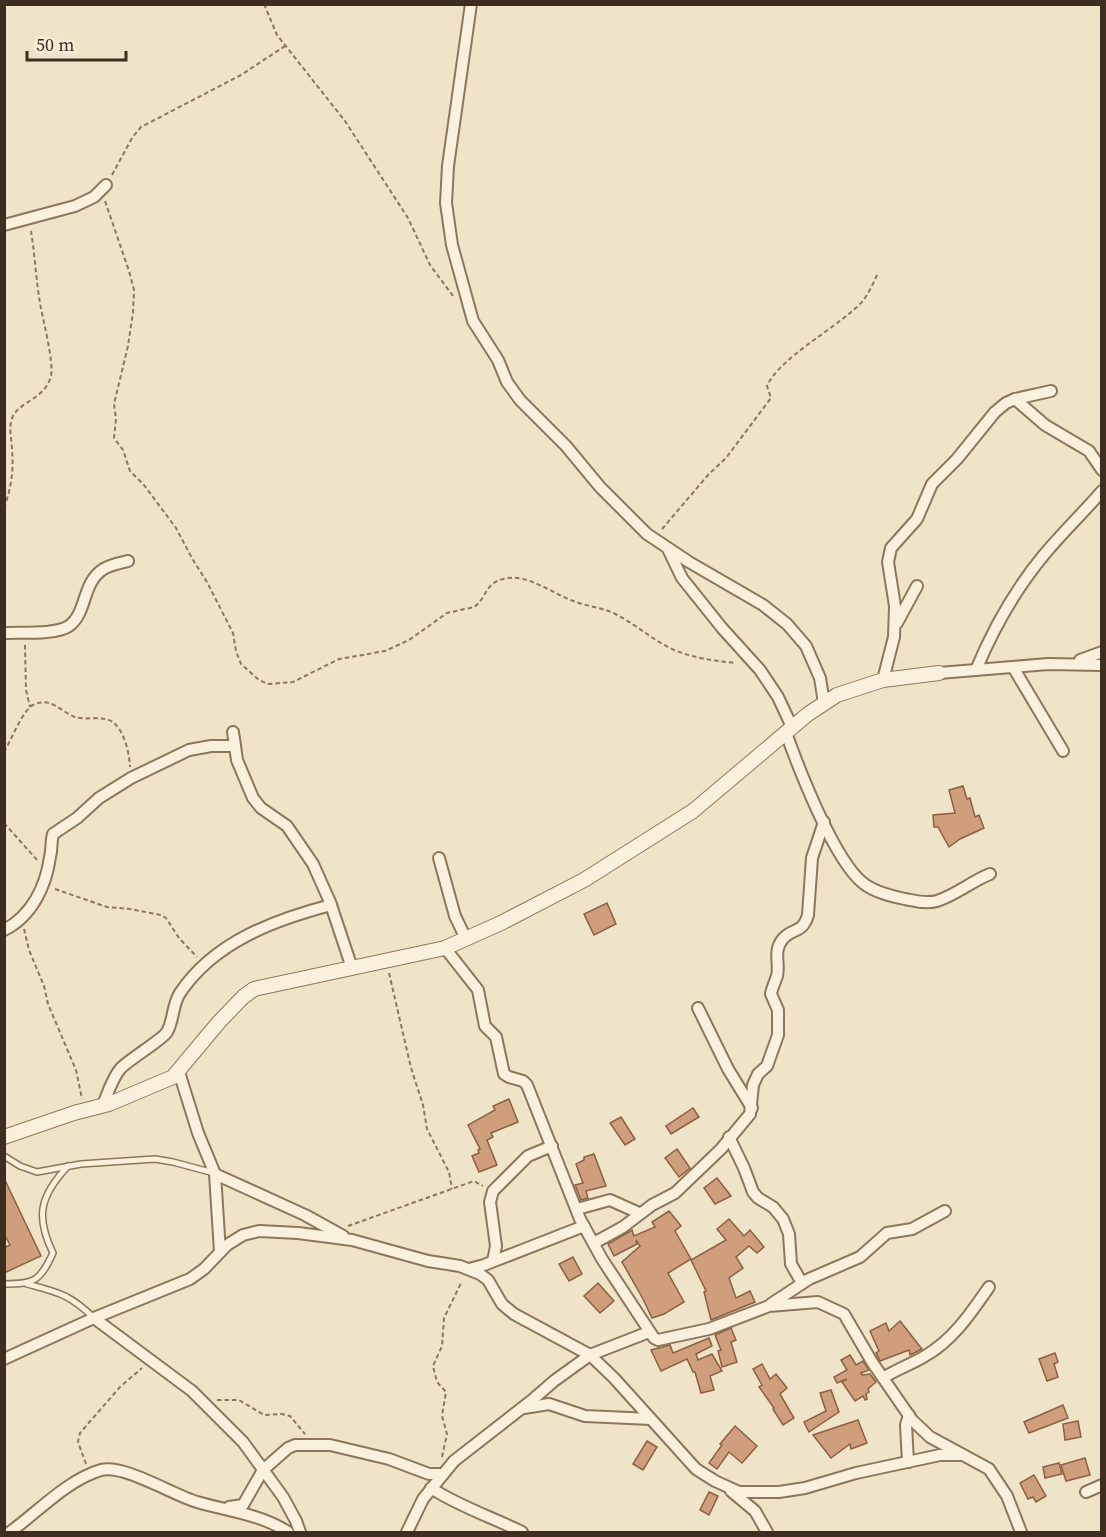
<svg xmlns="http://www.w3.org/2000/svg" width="1106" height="1537" font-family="'Source Serif 4',serif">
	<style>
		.building { fill: #cf9f7d; stroke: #8d5f41; stroke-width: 1.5 }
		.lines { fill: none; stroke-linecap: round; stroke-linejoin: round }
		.service-casing { stroke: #8d765c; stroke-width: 8 }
		.minor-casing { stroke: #8d765c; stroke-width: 14 }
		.tertiary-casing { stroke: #8d765c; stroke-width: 16 }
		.path { stroke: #8d765c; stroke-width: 2; stroke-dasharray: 4.5 3; stroke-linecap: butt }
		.service { stroke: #faf1dc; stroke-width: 5 }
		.minor { stroke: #faf1dc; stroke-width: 10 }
		.tertiary { stroke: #faf1dc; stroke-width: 14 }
	</style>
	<rect width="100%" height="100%" fill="#f0e4c8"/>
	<g class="building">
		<polygon points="963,786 967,799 970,798 975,817 979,815 984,828 960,839 949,847 938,827 934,827 933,815 955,813 949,790"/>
		<polygon points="607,903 616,924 594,935 584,914"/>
		<polygon points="509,1099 518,1122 491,1133 493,1137 487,1140 497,1165 479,1172 472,1156 479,1153 478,1150 480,1149 468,1125 495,1110 493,1106"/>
		<polygon points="693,1108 699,1117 671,1134 666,1126"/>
		<polygon points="621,1117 635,1139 625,1145 610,1123"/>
		<polygon points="677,1149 690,1168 679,1177 665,1158"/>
		<polygon points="594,1154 606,1186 586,1191 588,1198 581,1200 575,1185 583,1183 576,1164 584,1160 584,1157"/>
		<polygon points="4,1178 41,1256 4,1273 4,1248 10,1245 4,1234"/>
		<polygon points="717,1178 731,1196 715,1204 704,1188"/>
		<polygon points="669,1211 681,1226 675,1231 691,1259 668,1273 684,1302 664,1314 652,1318 643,1299 622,1262 640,1246 636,1240 637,1244 614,1256 608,1244 632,1230 634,1236 655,1227 652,1222"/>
		<polygon points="729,1219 744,1236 750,1230 764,1247 757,1253 749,1246 736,1257 743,1268 729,1278 736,1298 750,1291 755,1302 711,1320 704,1292 706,1291 691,1260 726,1240 717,1229"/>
		<polygon points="573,1257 582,1274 569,1281 559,1264"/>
		<polygon points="598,1283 614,1301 600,1313 584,1296"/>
		<polygon points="900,1321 922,1349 910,1355 909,1350 880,1361 876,1353 879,1351 870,1331 886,1323 889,1331"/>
		<polygon points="731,1328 736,1340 731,1342 737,1362 722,1367 718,1351 721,1350 715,1335"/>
		<polygon points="709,1338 712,1346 696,1354 698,1360 712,1354 722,1371 710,1376 714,1390 701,1393 695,1372 693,1372 687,1359 661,1371 651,1350 670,1345 673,1353"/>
		<polygon points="1055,1353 1058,1362 1054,1364 1058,1377 1047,1381 1039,1359"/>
		<polygon points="850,1355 856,1365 863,1361 869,1370 861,1373 862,1375 870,1374 876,1382 868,1389 869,1392 866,1394 867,1399 865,1400 863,1396 855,1401 842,1382 847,1379 837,1383 834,1377 847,1370 841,1360"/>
		<polygon points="762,1364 770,1379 776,1374 787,1388 780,1394 794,1418 783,1425 773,1409 774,1408 759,1387 762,1385 753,1369"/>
		<polygon points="831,1390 839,1412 809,1432 804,1422 826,1411 820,1393"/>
		<polygon points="1063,1405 1068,1418 1029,1433 1024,1422"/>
		<polygon points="858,1420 867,1443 851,1449 850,1444 831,1458 813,1435"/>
		<polygon points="1078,1421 1081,1437 1065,1440 1063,1424"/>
		<polygon points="735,1426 757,1446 742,1463 729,1452 717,1469 709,1463 722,1445 720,1444"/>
		<polygon points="647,1441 657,1447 643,1470 633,1464"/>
		<polygon points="1085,1458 1090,1475 1066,1481 1061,1465"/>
		<polygon points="1059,1463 1062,1474 1045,1478 1043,1467"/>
		<polygon points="1034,1475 1046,1496 1036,1502 1033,1497 1028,1499 1020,1483"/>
		<polygon points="709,1492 718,1496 709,1515 700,1510"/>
	</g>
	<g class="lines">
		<g class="service-casing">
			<g id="service">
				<polyline points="4,1156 20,1166 37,1172 81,1164 155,1159 173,1162 214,1173"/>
				<path d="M4 1284C35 1284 40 1281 53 1253 35 1216 40 1196 68 1166"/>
				<path d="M27 1284C60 1293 69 1294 94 1318"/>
			</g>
		</g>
		<g class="minor-casing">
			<g id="minor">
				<polyline points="471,4 448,166 446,203 452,245 473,321 498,360 507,382 520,400 566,446 600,487 647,534 689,562 763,605 787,624 806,646 820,678 824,703"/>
				<polyline points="4,225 75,206 94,197 106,185"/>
				<polyline points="1015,399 1045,425 1089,451 1102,470"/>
				<polyline points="668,549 682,578 722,628 760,670 778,697 792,727"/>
				<polyline points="897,623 917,586"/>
				<path d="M4 633C21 632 55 635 69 626 87 613 82 584 102 570 109 565 119 563 128 561"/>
				<polyline points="1080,660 1102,652"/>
				<polyline points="1013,667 1063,751"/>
				<path d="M976 670C993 629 1015 590 1043 556 1062 533 1083 513 1102 491"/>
				<polyline points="939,673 1048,664 1102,665"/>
				<polyline points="883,680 894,637 895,606 888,562 891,548 917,519 932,484 957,459 995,412 1006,403 1015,399 1051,391"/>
				<polyline points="233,732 237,760 253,798 261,808 287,826 313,864 330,902 352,968"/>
				<path d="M786 733C799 769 834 860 863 883 874 892 891 896 905 899 916 901 926 904 937 901 956 895 972 881 990 874"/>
				<polyline points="439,858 455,916 466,939"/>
				<path d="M4 930C32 916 46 886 50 857 52 849 51 841 53 834L77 818 99 798 131 778 189 750 211 746H235"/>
				<polyline points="445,948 478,990 485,1026 496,1037 504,1074 509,1077 523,1081 527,1085 580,1219 602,1259 654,1338 658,1340 709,1329 769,1306 818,1302 844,1314 872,1362 912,1420 930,1437 989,1469 1007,1496 1021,1532"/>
				<polyline points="698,1008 728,1069 752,1108"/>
				<polyline points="179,1072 198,1133 215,1174 220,1252"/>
				<path d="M103 1105C108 1093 112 1078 121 1068 131 1058 162 1040 167 1032 174 1020 172 1005 180 993 214 942 274 920 331 905"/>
				<polyline points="729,1137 744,1168 753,1192 758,1198 773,1207 783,1219 789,1234 791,1264 802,1283"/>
				<polyline points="215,1174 305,1215 343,1236"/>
				<polyline points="577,1209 610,1200 639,1213"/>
				<path d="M594 1243 623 1227 652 1205 675 1193 721 1149 750 1114 753 1085 758 1074 767 1066 778 1035V1010L771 994C772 988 775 982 777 976 780 963 773 952 782 940 792 927 802 935 808 915L812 858 824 822"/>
				<polyline points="493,1261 496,1246 490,1202 493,1191 528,1156 552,1146"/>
				<polyline points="469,1269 484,1265 584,1226"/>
				<polyline points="771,1304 809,1279 860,1257 887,1233 912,1229 945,1211"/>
				<polyline points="94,1318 192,1391 243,1442 283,1497 296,1521 300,1532"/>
				<polyline points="4,1359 94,1318 190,1279 204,1269 227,1245 243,1235 259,1231 298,1233 352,1240 428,1261 460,1266 480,1274 488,1280 502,1304 514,1314 590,1355 614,1378 696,1469 715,1481 739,1492 779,1492 805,1488 856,1473 940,1455 963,1455"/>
				<path d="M883 1378C897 1369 912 1364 925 1356 953 1340 971 1313 989 1287"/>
				<polyline points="524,1408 549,1404 585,1416 651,1419"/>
				<polyline points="908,1462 906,1425 909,1415"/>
				<path d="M431 1488C460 1507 492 1517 522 1532"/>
				<polyline points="731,1491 755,1511 767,1532"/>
				<polyline points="1086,1492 1102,1485"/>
				<polyline points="229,1507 243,1505 263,1470 288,1448 295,1445 330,1445 389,1459 429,1474 443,1474"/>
				<path d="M10 1532C38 1512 67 1480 101 1470 124 1464 173 1495 197 1502 228 1511 260 1514 288 1532"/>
				<polyline points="407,1532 423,1499 454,1461 531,1401 554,1381 590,1355 649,1332"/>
			</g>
		</g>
		<g class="tertiary-casing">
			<polyline id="tertiary" points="4,1137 74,1113 109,1104 173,1077 219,1022 243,997 254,989 445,948 501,923 584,880 693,811 808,714 837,695 883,680 939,673"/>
		</g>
		<g class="path">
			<polyline points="264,4 277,35 345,121 408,218 430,265 453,296"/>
			<polyline points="112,175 132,138 141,127 241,75 285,46"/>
			<path d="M105 201 129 271 134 290 133 312 128 346 114 404 116 419 114 438 123 450 130 471 144 485 176 528 193 560 207 582 233 633 236 651 241 664 259 680 268 684 293 682 339 659 385 651 409 640 447 613 474 607C487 598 484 584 503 579 527 572 554 595 576 602 590 607 606 608 619 616 638 626 654 641 674 650 694 658 715 661 736 663"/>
			<path d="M4 508C11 489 14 470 12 450 12 441 9 431 11 422 15 401 44 402 51 376 54 362 43 320 40 303 36 280 35 255 31 231"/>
			<path d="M662 529 708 475 726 458 771 398 767 386C779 358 838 327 861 303 868 295 873 284 877 275"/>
			<polyline points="25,645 26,690 30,707"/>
			<path d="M4 752C11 741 22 711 33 705 51 696 61 712 75 717 87 721 106 714 115 724 125 734 129 752 130 767"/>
			<polyline points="4,823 38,861"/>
			<polyline points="55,889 107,907 130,909 161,915 166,918 179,938 197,957"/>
			<polyline points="24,929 29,950 44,986 48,1004 76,1070 82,1099"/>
			<polyline points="389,973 411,1068 423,1105 427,1129 449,1172 452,1189"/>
			<polyline points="1102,1152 1102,1158"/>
			<polyline points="348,1226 474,1181 483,1186"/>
			<polyline points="217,1400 239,1400 264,1415 282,1414 290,1416 305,1434"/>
			<polyline points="442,1457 447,1434 442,1416 446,1392 437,1382 433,1366 442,1346 444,1318 462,1281"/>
			<polyline points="86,1464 78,1442 80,1433 120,1387 142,1368"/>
		</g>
		<use href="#service" class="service"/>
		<use href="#minor" class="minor"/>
		<use href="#tertiary" class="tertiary"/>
	</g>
	<rect width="1106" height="1537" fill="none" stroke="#3d2e20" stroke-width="12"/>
	<path d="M27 51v9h99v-9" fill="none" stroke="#3d2e20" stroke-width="3"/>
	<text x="36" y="51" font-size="18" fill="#3d2e20" stroke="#f7eed8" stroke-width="4.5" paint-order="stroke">50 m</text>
</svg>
